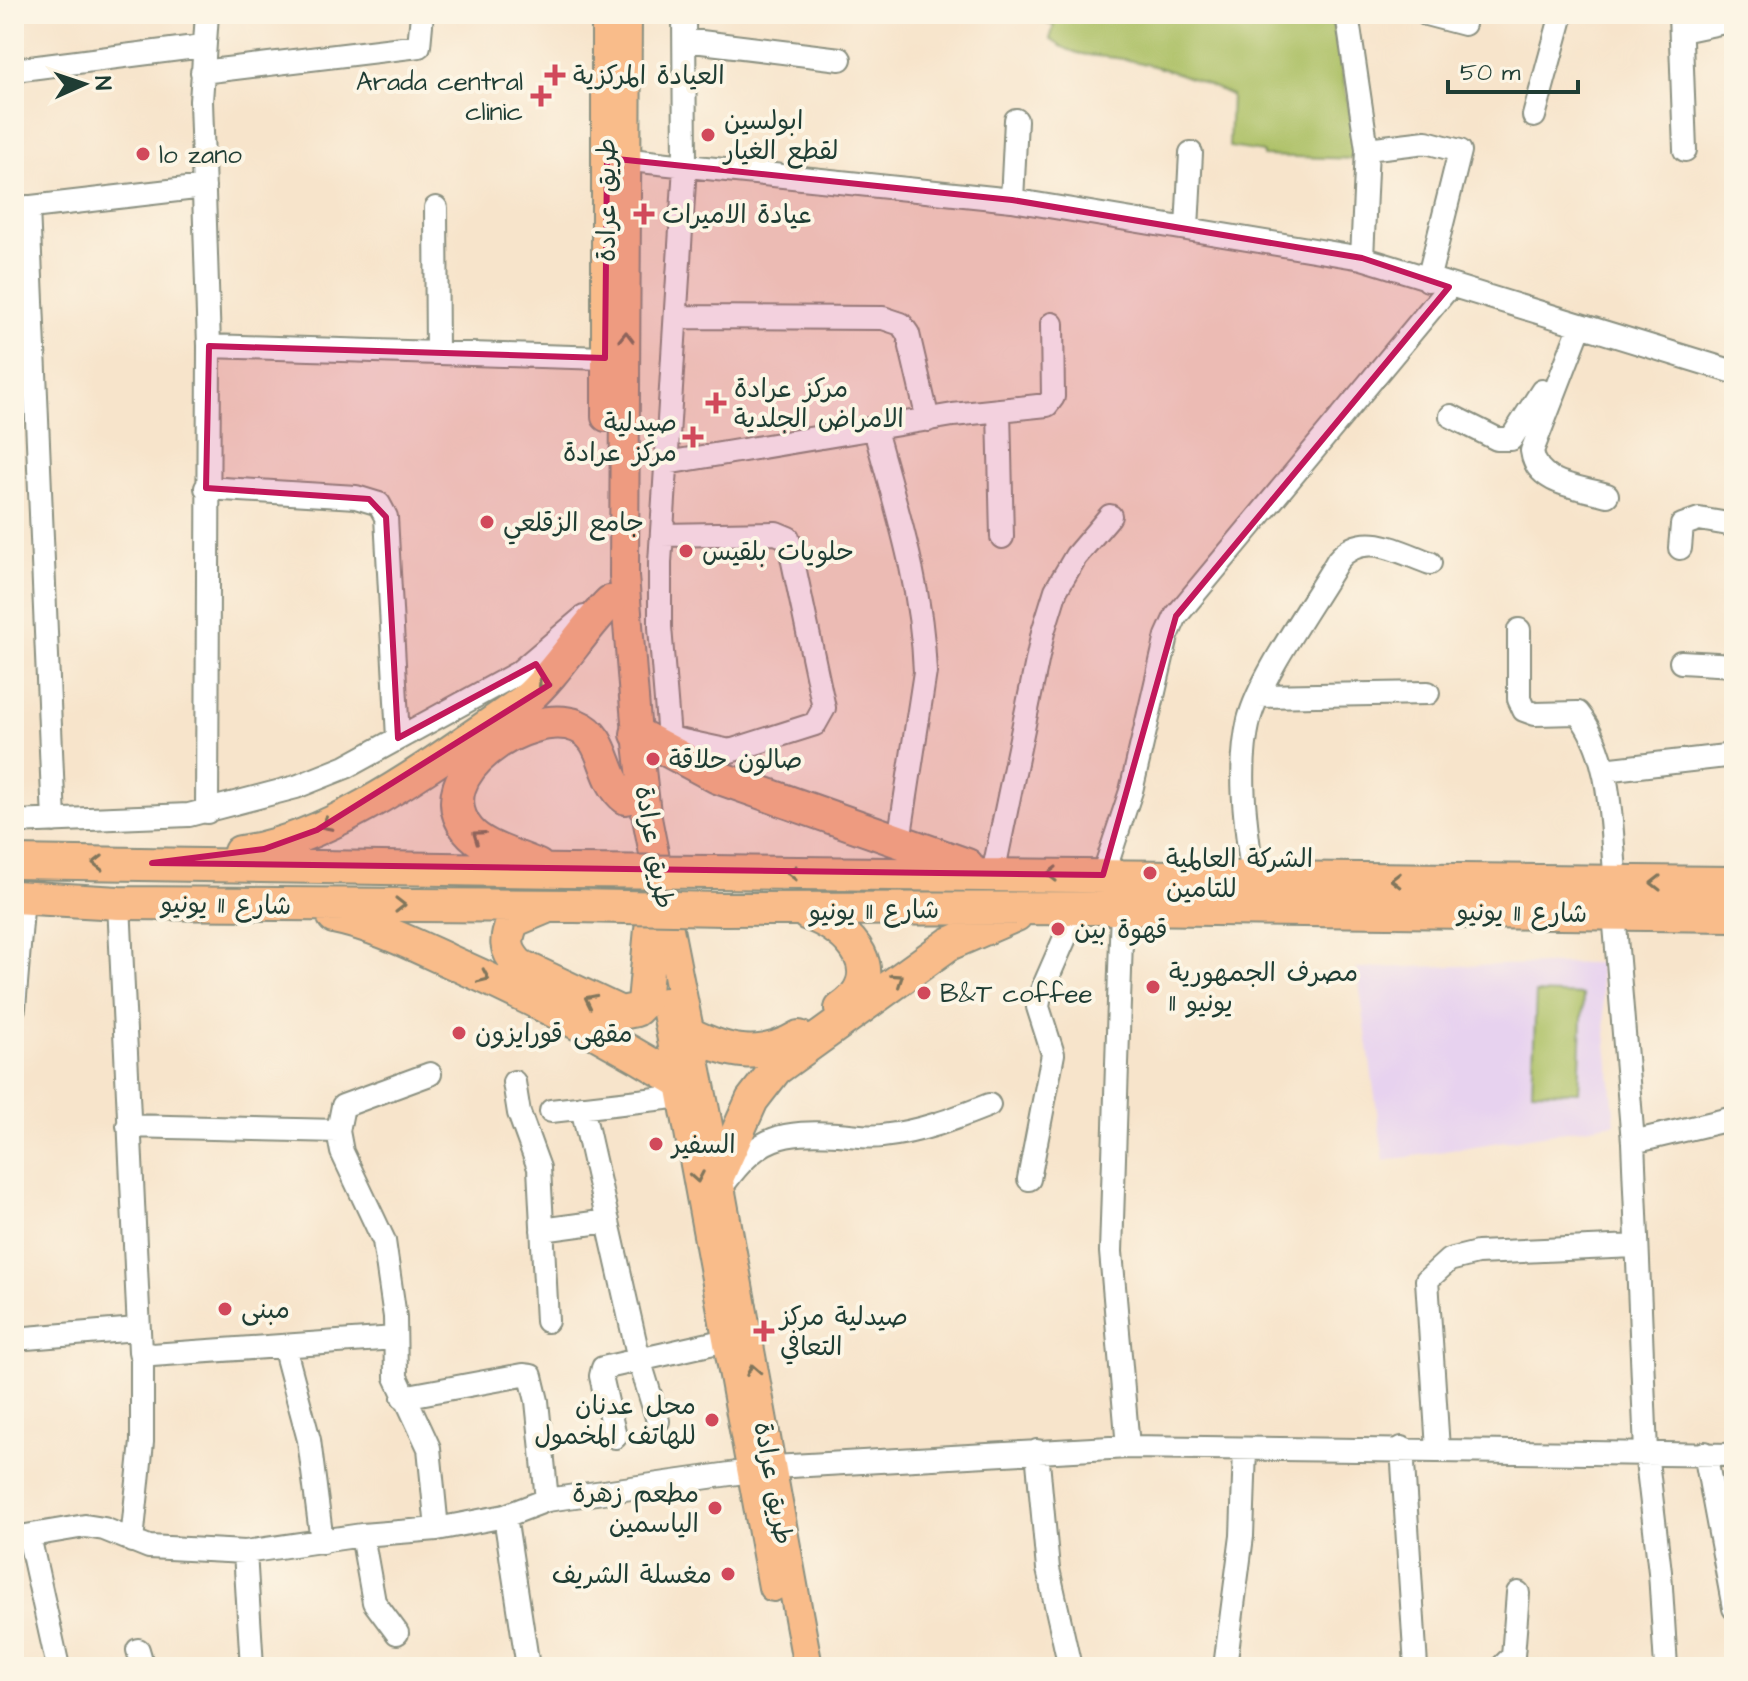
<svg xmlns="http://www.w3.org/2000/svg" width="1748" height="1681" viewBox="0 0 1748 1681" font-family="'Architects Daughter','Playpen Sans Arabic',sans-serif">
<rect width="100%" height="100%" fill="#fcf5e5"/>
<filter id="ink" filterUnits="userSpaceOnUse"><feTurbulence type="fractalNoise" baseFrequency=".0125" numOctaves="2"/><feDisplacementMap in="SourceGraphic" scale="16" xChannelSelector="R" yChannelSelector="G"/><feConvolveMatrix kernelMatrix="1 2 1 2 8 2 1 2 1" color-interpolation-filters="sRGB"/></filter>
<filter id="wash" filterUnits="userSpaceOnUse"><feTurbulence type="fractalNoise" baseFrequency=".006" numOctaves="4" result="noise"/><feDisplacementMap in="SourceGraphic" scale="32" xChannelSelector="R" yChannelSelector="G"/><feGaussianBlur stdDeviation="1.8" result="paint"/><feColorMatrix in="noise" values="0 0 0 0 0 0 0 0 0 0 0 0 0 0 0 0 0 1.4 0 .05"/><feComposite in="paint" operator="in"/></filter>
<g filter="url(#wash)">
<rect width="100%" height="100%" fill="#f7e4cb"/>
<!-- built -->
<path fill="#e7d2ef" d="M1599,963L1615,1123L1384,1161L1357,968Z"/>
<!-- green -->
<path fill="#abbf63" stroke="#657e4c" stroke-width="2" d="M1023,14H1331L1359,159L1263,156V152L1229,147L1231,95C1198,80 1165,67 1128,60C1095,53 1080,61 1050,39L1054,26Z
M1536,993L1583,995L1579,1092L1532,1091Z"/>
</g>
<g filter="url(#ink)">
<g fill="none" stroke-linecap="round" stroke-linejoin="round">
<defs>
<path id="minor" d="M207,14L201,101L209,346L207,812
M1347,14L1367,149L1362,258
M1426,14L1464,24
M1680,14L1685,150
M1682,31L1734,20
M685,40L840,59
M14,70L203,46
M202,72L419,46L422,14
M1534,116L1562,14
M1367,149L1426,142L1460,151L1428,280
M611,158L1012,200L1362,258L1734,372
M1012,200L1016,120
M28,207L54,821
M436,208L437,352
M14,209L204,187
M1187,228L1191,153
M677,317L883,318L901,324L908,334L928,420
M1580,327L1532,451C1536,485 1580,487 1607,495
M209,346L605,358
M999,410L1002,537
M1451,416L1497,439H1511L1542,391
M875,430C897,510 922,588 925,672L899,841
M666,463L953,415L1047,405L1053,397L1052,324
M206,488L356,497L379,504L386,517L398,738
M662,535L776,533L788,538L824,708L815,724L730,751L669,738L672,752
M1680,548L1682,525L1699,519L1734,525
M1519,630V699L1524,710L1535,714L1578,713C1614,759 1610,828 1616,883
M1681,662L1734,665
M1258,696L1428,693
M669,738L660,627V563L685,166L684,14
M1604,770L1734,755
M14,822L189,815L296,787L346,767L518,673L584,617
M993,874L1043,632L1056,590L1076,556L1110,516
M1103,875L1131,791L1167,636L1176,616L1449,287
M1253,878C1246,826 1237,773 1249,720C1260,676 1314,602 1338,560C1363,529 1399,552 1430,563
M119,903L140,1352L152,1355L395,1338
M1122,908L1111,1252L1128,1447
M1614,913L1633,1142L1646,1452L1660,1572L1666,1667
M14,1008L23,897
M430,1074L343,1106L338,1131L342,1152L384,1241L395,1317L396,1377L429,1448L437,1529
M514,1082L519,1113L539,1168L547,1321
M582,1107L639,1359L658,1421
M551,1111L683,1096
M128,1126L338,1131
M1633,1142L1734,1118
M1029,1179L1053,1054L1038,1007L1040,995L1078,908
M726,1181C759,1136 782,1131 838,1134C853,1135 868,1138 882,1136C920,1132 954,1119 989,1105
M542,1230L608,1221
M14,1339L137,1329
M284,1346L309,1440L322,1542
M403,1397L523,1375L531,1376L537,1401L547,1500
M615,1437L601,1376L603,1368L727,1340
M1402,1448L1416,1667
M1438,1449L1427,1280L1449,1260L1477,1253L1635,1246
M1037,1451L1048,1569L1070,1667
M1705,1453L1734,1608
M773,1467L1128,1447L1734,1455
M505,1516L528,1667
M362,1535L374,1602L397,1633
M29,1536L58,1667
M14,1538L85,1526L104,1529L149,1547L245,1552L362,1535L437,1529L505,1516L547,1500L751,1471
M132,1541L142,1442V1353
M245,1552L252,1667
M138,1650L143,1667
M1225,1667L1242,1536L1245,1449
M1502,1667L1513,1656L1518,1593"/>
<path id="major" d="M606,14V417
M627,14L624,576L637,734L646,813L718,1176L808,1667
M665,1002L773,1587"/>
<path id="highway" d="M637,734L717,777L967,865
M240,852C338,839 446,753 527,699C559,670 580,632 610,602
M14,862L568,871
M538,866C517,856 482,848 468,830C423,774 529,707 577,726C608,738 601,779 626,798
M713,872L1734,883
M14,897L119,903L575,906
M544,908L513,921C505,940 504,949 519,965L621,1013L636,1010L644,1002L651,929
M723,909L1122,908L1734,915
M808,914C851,928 891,975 841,1009
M334,917C374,925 410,943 447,960C528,996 604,1035 679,1081
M690,1034C728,1053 761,1060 799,1037
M718,1176L752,1100L776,1069L949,944L1016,915"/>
</defs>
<!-- minor casing -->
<use href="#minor" stroke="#8b9080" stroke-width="26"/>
<!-- major casing -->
<use href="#major" stroke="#8b9080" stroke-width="32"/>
<!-- highway casing -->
<use href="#highway" stroke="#8b9080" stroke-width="36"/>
<!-- minor -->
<use href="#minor" stroke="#fff" stroke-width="22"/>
<!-- major -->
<use href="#major" stroke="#f9bc8a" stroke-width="28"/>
<!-- highway -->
<use href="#highway" stroke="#f9bc8a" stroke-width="32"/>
<defs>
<path id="highway-bridge" d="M568,871L713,872
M575,906L723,909"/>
</defs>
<!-- highway-bridge casing -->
<use href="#highway-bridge" stroke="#8b9080" stroke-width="36" stroke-linecap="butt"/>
<!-- highway-bridge -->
<use href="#highway-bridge" stroke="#f9bc8a" stroke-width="32"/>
</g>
<!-- one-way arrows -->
<defs><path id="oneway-chevron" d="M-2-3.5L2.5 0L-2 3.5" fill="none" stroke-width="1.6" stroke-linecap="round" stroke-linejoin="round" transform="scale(2)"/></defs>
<g stroke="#81765b">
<use href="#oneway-chevron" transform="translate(626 337) rotate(-89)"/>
<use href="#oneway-chevron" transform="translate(543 683) rotate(134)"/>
<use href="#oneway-chevron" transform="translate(326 825) rotate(153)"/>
<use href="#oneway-chevron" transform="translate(478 836) rotate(-145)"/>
<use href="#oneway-chevron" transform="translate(98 863) rotate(-179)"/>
<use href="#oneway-chevron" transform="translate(792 873) rotate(-180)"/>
<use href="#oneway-chevron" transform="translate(1052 874) rotate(-180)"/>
<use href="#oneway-chevron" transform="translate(1396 880) rotate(-179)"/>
<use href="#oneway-chevron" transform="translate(1656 883) rotate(-180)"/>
<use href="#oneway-chevron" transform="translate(400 905)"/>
<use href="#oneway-chevron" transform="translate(484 977) rotate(24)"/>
<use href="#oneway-chevron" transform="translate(898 979) rotate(-34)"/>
<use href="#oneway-chevron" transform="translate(590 1000) rotate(-154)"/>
<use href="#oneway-chevron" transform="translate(697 1177) rotate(80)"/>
<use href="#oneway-chevron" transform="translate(753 1370) rotate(-101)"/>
</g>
</g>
<!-- marked area -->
<path fill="#c2185b" fill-opacity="0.2" stroke="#c2185b" stroke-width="6" stroke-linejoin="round" d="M607,158L1012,200L1362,258L1449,287L1176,616L1103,875L152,863L264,849L317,830L549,685L536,664L398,738L386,517L369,499L206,488L209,346L605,358Z"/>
<!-- markers -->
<g fill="#d1495b" stroke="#fcf5e5" stroke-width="3">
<path d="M551 63h8v8h8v8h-8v8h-8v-8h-8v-8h8z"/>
<path d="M537 84h8v8h8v8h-8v8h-8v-8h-8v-8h8z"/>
<circle cx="708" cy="135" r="8"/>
<circle cx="143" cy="154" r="8"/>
<path d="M640 202h8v8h8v8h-8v8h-8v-8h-8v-8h8z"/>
<path d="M712 391h8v8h8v8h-8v8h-8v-8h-8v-8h8z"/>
<path d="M689 425h8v8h8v8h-8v8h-8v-8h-8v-8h8z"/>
<circle cx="487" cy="522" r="8"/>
<circle cx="686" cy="551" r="8"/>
<circle cx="653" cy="759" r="8"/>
<circle cx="1150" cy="873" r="8"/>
<circle cx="1058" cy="929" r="8"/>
<circle cx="1153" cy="987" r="8"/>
<circle cx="924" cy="993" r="8"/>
<circle cx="459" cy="1033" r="8"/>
<circle cx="656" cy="1144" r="8"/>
<circle cx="225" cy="1309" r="8"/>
<path d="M760 1319h8v8h8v8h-8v8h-8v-8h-8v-8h8z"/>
<circle cx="712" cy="1420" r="8"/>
<circle cx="715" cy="1508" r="8"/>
<circle cx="728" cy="1574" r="8"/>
</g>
<g text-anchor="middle" stroke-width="8" stroke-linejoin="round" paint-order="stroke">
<!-- poi labels -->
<g font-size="26" fill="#1f3d34" stroke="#fcf5e5" text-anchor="start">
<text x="573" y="84">العيادة المركزية</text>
<text x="523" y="90" text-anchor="end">Arada central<tspan x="523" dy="30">clinic</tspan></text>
<text x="724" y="129">ابولسين<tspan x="724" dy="30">لقطع الغيار</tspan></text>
<text x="159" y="163">lo zano</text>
<text x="662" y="223">عيادة الاميرات</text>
<text x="734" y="397">مركز عرادة<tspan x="734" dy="30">الامراض الجلدية</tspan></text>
<text x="677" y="431" text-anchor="end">صيدلية<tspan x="677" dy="30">مركز عرادة</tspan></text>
<text x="503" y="531">جامع الزقلعي</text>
<text x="702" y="560">حلويات بلقيس</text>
<text x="669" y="768">صالون حلاقة</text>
<text x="1166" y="867">الشركة العالمية<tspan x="1166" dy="30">للتامين</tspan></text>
<text x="1074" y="938">قهوة بين</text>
<text x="1169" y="981">مصرف الجمهورية<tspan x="1169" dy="30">11 يونيو</tspan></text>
<text x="940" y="1002">B&amp;T coffee</text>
<text x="475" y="1042">مقهى قورايزون</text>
<text x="672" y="1153">السفير</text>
<text x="241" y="1318">مبنى</text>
<text x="780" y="1325">صيدلية مركز<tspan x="780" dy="30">التعافي</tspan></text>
<text x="696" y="1414" text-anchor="end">محل عدنان<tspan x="696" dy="30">للهاتف المخمول</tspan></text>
<text x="699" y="1502" text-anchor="end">مطعم زهرة<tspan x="699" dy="30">الياسمين</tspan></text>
<text x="712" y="1583" text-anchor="end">مغسلة الشريف</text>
</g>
<!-- street labels -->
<g font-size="26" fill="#1f3d34" stroke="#fcf5e5">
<text transform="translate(606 200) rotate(-90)" y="9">طريق عرادة</text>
<text transform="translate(655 847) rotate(80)" y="9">طريق عرادة</text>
<text transform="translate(226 904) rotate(1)" y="9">شارع 11 يونيو</text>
<text transform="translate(874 910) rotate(-1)" y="9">شارع 11 يونيو</text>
<text transform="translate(1522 912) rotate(1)" y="9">شارع 11 يونيو</text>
<text transform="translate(774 1483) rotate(80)" y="9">طريق عرادة</text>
</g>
</g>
<!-- margin -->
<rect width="1748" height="1681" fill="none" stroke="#fcf5e5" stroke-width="48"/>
<!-- north arrow -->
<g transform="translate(84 84) rotate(87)" stroke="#fcf5e5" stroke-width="6" paint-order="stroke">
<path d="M0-6L14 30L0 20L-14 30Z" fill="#1f3d34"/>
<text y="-12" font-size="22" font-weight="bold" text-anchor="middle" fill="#1f3d34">N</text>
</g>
<!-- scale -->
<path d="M1448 80v12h130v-12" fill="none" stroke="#1f3d34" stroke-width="4"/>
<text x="1460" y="80" font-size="24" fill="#1f3d34" stroke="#fcf5e5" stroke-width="6" paint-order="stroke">50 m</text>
</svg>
